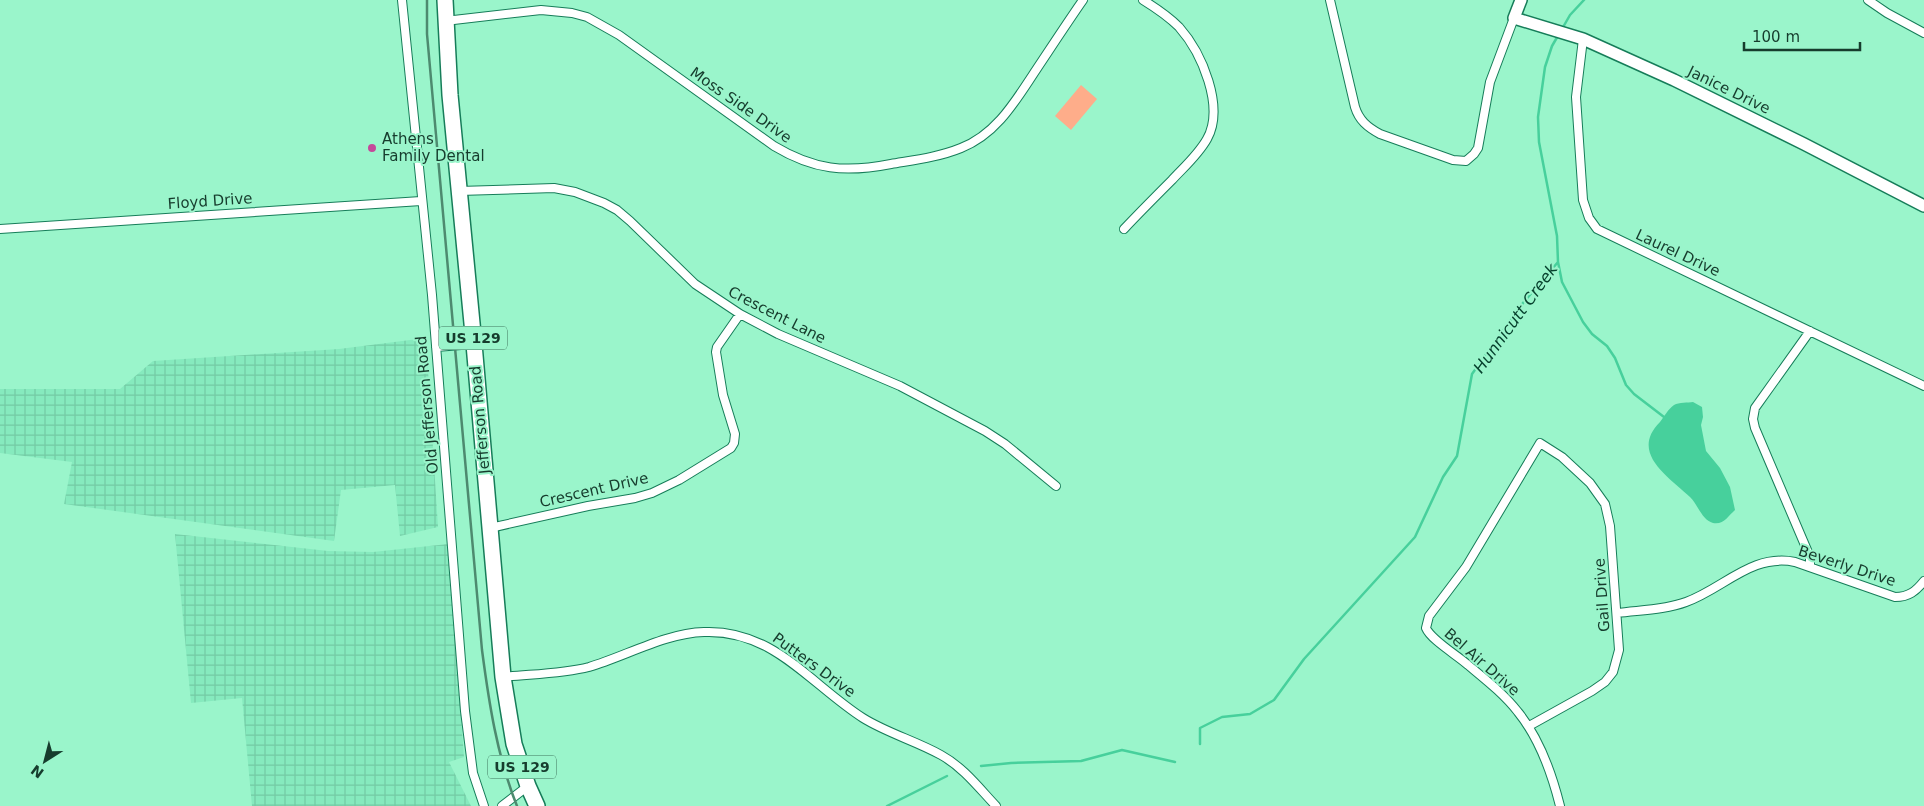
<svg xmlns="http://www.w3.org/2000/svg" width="1924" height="806" viewBox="0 0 1924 806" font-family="'DejaVu Sans',sans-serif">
<defs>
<pattern id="industrial-grid" width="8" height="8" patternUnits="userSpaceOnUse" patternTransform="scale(1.25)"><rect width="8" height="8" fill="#86eabe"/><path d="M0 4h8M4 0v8" fill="none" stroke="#73caa4"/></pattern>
</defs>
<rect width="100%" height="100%" fill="#9af5cb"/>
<!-- industrial -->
<path fill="url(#industrial-grid)" d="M426,338L438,527L400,536L395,485L341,490L334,541L64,504L72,462L0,453V389H120L153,361L339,349Z
M175,534L328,551L373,552L448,544L464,757L449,762L471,806H252L242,698L191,703Z"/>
<!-- garden -->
<path fill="#fead8a" d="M1081,85L1097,99L1071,130L1055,116Z"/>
<!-- water -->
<path fill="#47d09c" d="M1693,402L1702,407L1703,417L1701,425L1706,451L1720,468L1730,487L1735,510C1728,516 1724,525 1713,523C1702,520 1698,505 1690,497C1669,477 1629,453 1660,422C1664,417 1668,409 1674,405C1679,402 1688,403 1693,402Z"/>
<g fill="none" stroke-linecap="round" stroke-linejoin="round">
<!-- stream -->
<path stroke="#47d09c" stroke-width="2.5" d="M1562,29L1570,15L1584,0
M1559,34L1552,46L1545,67L1538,117L1539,142L1557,236L1558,262L1562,282L1583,322L1592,334L1607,346L1615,358L1626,385L1634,394L1664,417
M1200,744V728L1222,717L1250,714L1274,700L1304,659L1415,537L1443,477L1457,456L1472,374L1523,303L1558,262
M981,766L1011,763L1081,761L1122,750L1175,762
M887,806L947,776"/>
<defs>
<path id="street" d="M402,0L432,295L465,711L473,773L484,806
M1330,0L1355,107C1359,120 1367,127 1380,134L1453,160L1466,161L1474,154L1478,148L1490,82L1514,18
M1868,0L1887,13L1924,33
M445,21L541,10L572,13L587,17L619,35L774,146C814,170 845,173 891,164C914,160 939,157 961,148C997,134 1016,100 1036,70C1052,46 1067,23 1083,0
M1583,39L1576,97L1583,200L1589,218L1597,229L1924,386
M459,191L554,188L575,192L604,203L617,210L630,221L695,284L740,314L778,334L900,386L985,431L1005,444L1056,486
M0,229L421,201
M1124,229C1140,212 1156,196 1172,180C1184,167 1198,155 1207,139C1225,107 1202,53 1179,27C1168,16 1156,8 1143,0
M1810,331L1755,408L1753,419L1755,428L1810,557V567
M436,347L474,344
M490,528L588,506L635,498L652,493L679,480L731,448L734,443L735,434L723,395L716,352L717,347L740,314
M1617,613C1639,610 1665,610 1686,602C1723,589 1752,553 1795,562L1895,597C1909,597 1916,591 1924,581
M503,677C531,674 562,674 589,667C626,656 666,633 704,632C773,629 810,684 863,718C887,733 916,741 941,755C963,767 979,788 996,806
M1529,726L1592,691L1605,682L1613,672L1619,650L1610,526L1605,504L1590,483L1562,457L1540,443L1466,567L1429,616L1426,628C1431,640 1457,655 1468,665C1486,680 1504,694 1518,712C1540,739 1552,774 1560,806
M502,806L528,786"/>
<path id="secondary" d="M1521,0L1514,18L1583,39L1674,80L1804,144L1924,206"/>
<path id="highway" d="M445,0L450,95L474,344L503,677L514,744L528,786L537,806"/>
</defs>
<!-- street casing -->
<use href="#street" stroke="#167d59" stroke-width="10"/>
<!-- secondary casing -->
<use href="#secondary" stroke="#167d59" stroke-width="14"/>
<!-- highway casing -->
<use href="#highway" stroke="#167d59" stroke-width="18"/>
<!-- street -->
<use href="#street" stroke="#fff" stroke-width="8"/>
<!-- secondary -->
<use href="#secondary" stroke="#fff" stroke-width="11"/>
<!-- highway -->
<use href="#highway" stroke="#fff" stroke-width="15"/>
<!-- rail -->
<path stroke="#4d8a6f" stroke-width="2.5" d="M427,0V34L482,650C489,703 497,756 517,806"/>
</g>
<!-- markers -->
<circle fill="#c4499a" stroke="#9af5cb" stroke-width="2" cx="372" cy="148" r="5"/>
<g text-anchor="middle" stroke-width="4" stroke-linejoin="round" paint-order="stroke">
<!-- shield labels -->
<g fill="#9af5cb" stroke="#3e745c" stroke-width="1">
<rect x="439" y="326.5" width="68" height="23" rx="4"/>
<rect x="488" y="755.5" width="68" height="23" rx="4"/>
</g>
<g font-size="14" font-weight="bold" fill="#163c2d">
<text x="473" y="343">US 129</text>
<text x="522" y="772">US 129</text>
</g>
<!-- street labels -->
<g font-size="15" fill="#163c2d" stroke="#9af5cb">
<text transform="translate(1729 90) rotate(26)" y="5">Janice Drive</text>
<text transform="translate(741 105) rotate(35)" y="5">Moss Side Drive</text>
<text transform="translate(210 201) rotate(-4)" y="5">Floyd Drive</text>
<text transform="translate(1678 253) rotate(25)" y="5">Laurel Drive</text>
<text transform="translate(777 315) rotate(27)" y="5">Crescent Lane</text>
<text transform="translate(427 405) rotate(-95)" y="5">Old Jefferson Road</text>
<text transform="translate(480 420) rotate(-95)" y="5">Jefferson Road</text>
<text transform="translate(594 490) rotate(-13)" y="5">Crescent Drive</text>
<text transform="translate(1847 566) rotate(18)" y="5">Beverly Drive</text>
<text transform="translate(1602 595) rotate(-94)" y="5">Gail Drive</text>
<text transform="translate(1482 662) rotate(41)" y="5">Bel Air Drive</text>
<text transform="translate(814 665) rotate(36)" y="5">Putters Drive</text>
</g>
<!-- poi labels -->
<g font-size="15" fill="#163c2d" stroke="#9af5cb" text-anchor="start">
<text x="382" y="144">Athens<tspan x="382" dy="17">Family Dental</tspan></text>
</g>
<!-- water labels -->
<g font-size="16" font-style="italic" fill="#07422e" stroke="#9af5cb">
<text transform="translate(1515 318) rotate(-54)" y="6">Hunnicutt Creek</text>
</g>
</g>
<!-- north arrow -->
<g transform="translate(45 761) rotate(216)" stroke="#9af5cb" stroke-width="4" paint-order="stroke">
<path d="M0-4L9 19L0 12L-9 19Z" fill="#163c2d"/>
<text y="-8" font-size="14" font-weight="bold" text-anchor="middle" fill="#163c2d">N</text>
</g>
<!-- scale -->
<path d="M1744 42v8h116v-8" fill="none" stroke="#163c2d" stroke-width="2.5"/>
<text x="1752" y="42" font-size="15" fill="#163c2d" stroke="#9af5cb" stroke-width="4" paint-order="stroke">100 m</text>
</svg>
